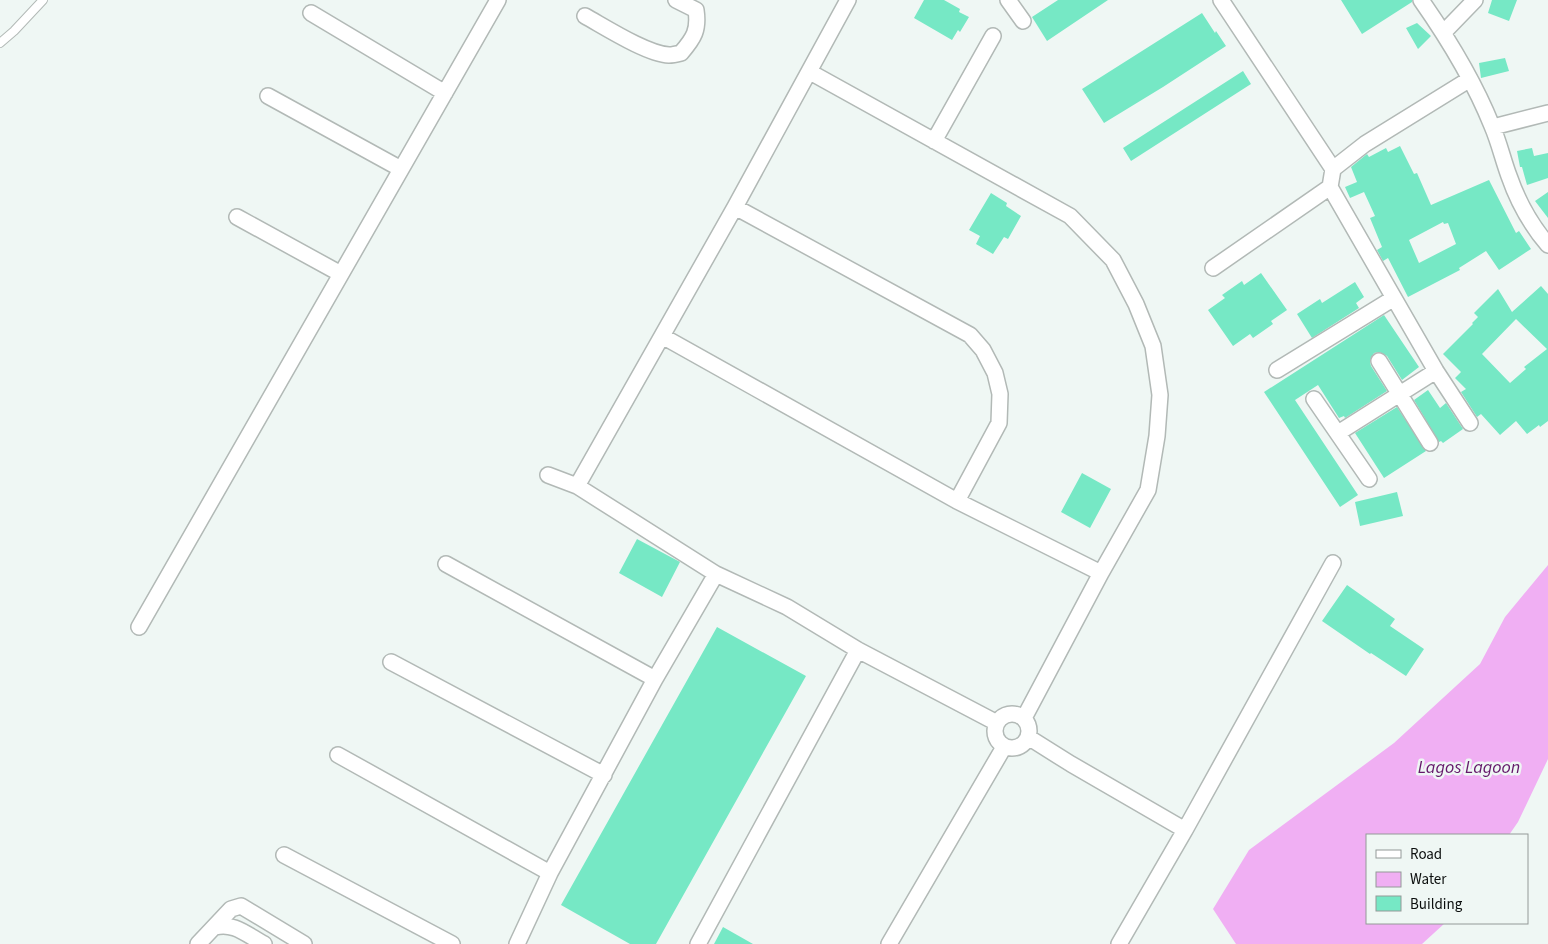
<svg xmlns="http://www.w3.org/2000/svg" width="1548" height="944" viewBox="0 0 1548 944" font-family="'Source Sans 3',sans-serif">
<rect width="100%" height="100%" fill="#eff7f4"/>
<!-- water -->
<path fill="#f0aff3" d="M1548,565V759L1518,822L1509,835H1367V923H1445L1422,944H1236L1213,909L1249,850L1394,743L1480,664L1505,617Z"/>
<!-- building -->
<path fill="#76e8c5" fill-rule="evenodd" d="M924,0H944L960,9L959,12L969,17L960,32L958,30L952,40L914,18Z
M1058,0H1108L1047,41L1032,17Z
M1341,0H1412V2L1362,34Z
M1492,0H1517L1509,21L1488,13Z
M1202,13L1215,33L1216,31L1226,46L1163,87L1104,123L1082,89Z
M1417,23L1431,36L1418,49L1406,28Z
M1505,58L1509,71L1481,78L1479,63Z
M1243,71L1251,84L1131,161L1123,148Z
M1400,146L1414,174L1417,173L1431,205L1489,180L1516,233L1519,231L1531,249L1499,270L1486,251L1459,268L1460,270L1408,297L1388,258L1383,261L1377,250L1382,247L1370,218L1375,216L1364,192L1350,198L1345,187L1357,182L1351,167L1367,154L1369,157L1386,148L1388,152ZM1443,222L1444,224L1448,223L1456,244L1419,263L1409,240Z
M1532,148L1534,156L1548,153V178L1527,185L1522,167H1520L1517,151Z
M1548,192V218L1535,201Z
M991,193L1007,203L1006,206L1021,216L1008,239L1004,237L993,254L976,244L980,236L969,230Z
M1261,273L1287,310L1271,321L1273,324L1253,338L1250,334L1233,346L1208,310L1225,298L1222,295L1242,281L1244,285Z
M1355,282L1364,297L1356,303L1359,308L1312,338L1297,314L1320,299L1322,303Z
M1541,286L1548,294V421L1540,427L1539,425L1527,434L1516,421L1500,435L1481,414L1477,417L1461,392L1466,389L1455,378L1461,372L1443,354L1473,324L1472,323L1478,317L1474,313L1498,289L1512,312ZM1516,319L1547,349L1524,367L1526,369L1510,383L1482,354Z
M1384,315L1419,367L1402,380L1387,356L1379,352L1374,353L1370,361L1371,366L1387,391L1345,418L1344,416L1339,418L1318,385L1295,400L1358,495L1340,507L1264,392Z
M1428,390L1440,408L1446,403L1463,429L1443,443L1441,441L1439,442L1414,400Z
M1397,407L1426,451L1384,478L1355,433Z
M1082,473L1111,489L1090,528L1061,512Z
M1397,492L1403,516L1360,526L1355,502Z
M637,539L680,562L662,597L619,573Z
M1347,585L1395,619L1390,626L1424,649L1406,676L1371,653L1370,654L1322,621Z
M717,627L806,676L656,944H630L561,905Z
M723,927L753,944H714Z"/>
<g fill="none" stroke-linecap="round" stroke-linejoin="round">
<defs>
<path id="service" d="M0,43L14,31L43,0"/>
<path id="minor" d="M1008,0L1023,21
M1221,0L1333,169
M1421,0C1449,40 1474,81 1492,126C1499,142 1503,160 1509,176C1518,202 1531,225 1548,245
M311,13L445,93
M585,16C605,27 647,54 669,55C673,55 677,54 681,53C694,38 699,30 696,10L676,0
M1444,32L1475,0
M268,96L401,169
M1493,127L1548,113
M934,141L993,36
M735,207L970,335L983,350L995,373L1000,394L999,423L957,501
M237,217L341,274
M1213,268L1330,187
M662,336L957,501L1101,573L1148,490L1157,436L1160,395L1153,346L1136,304L1113,260L1070,216L810,72
M1379,361L1430,443
M1277,370L1394,298
M1314,399L1369,479
M1470,423L1436,371L1330,187L1333,169L1365,144L1470,79
M1338,433L1436,371
M548,475L577,486L716,574L787,607L858,650L997,723
M577,486L735,207L848,0
M446,564L655,679
M139,627L498,0
M391,662L604,775
M995 731a17 17 0 1 1 34 0a17 17 0 1 1-34 0Z
M1024,718L1101,573
M1028,737L1071,764L1185,830L1333,563
M338,755L550,873
M284,855L452,944
M215,927C234,922 247,935 264,944
M198,944L231,909L241,906L304,944
M517,944L550,873L655,679L716,574
M698,944L858,650
M889,944L1004,747
M1119,944L1185,830"/>
</defs>
<!-- service casing -->
<use href="#service" stroke="#b2b9b6" stroke-width="10"/>
<!-- minor casing -->
<use href="#minor" stroke="#b2b9b6" stroke-width="18"/>
<!-- service -->
<use href="#service" stroke="#fff" stroke-width="8"/>
<!-- minor -->
<use href="#minor" stroke="#fff" stroke-width="15"/>
</g>
<g text-anchor="middle" stroke-width="5" stroke-linejoin="round" paint-order="stroke">
<!-- water labels -->
<g font-size="18" font-style="italic" fill="#64186a" stroke="#eff7f4">
<text x="1469" y="773">Lagos Lagoon</text>
</g>
</g>
<!-- legend -->
<rect x="1366" y="834" width="162" height="90" fill="#eff7f4" stroke="#949a98"/>
<rect x="1376" y="850" width="25" height="8" fill="#ffffff" stroke="#949a98"/>
<text x="1410" y="859" font-size="15" fill="#0b0e0d">Road</text>
<rect x="1376" y="872" width="25" height="15" fill="#f0aff3" stroke="#949a98"/>
<text x="1410" y="884" font-size="15" fill="#0b0e0d">Water</text>
<rect x="1376" y="896" width="25" height="15" fill="#76e8c5" stroke="#949a98"/>
<text x="1410" y="909" font-size="15" fill="#0b0e0d">Building</text>
</svg>
